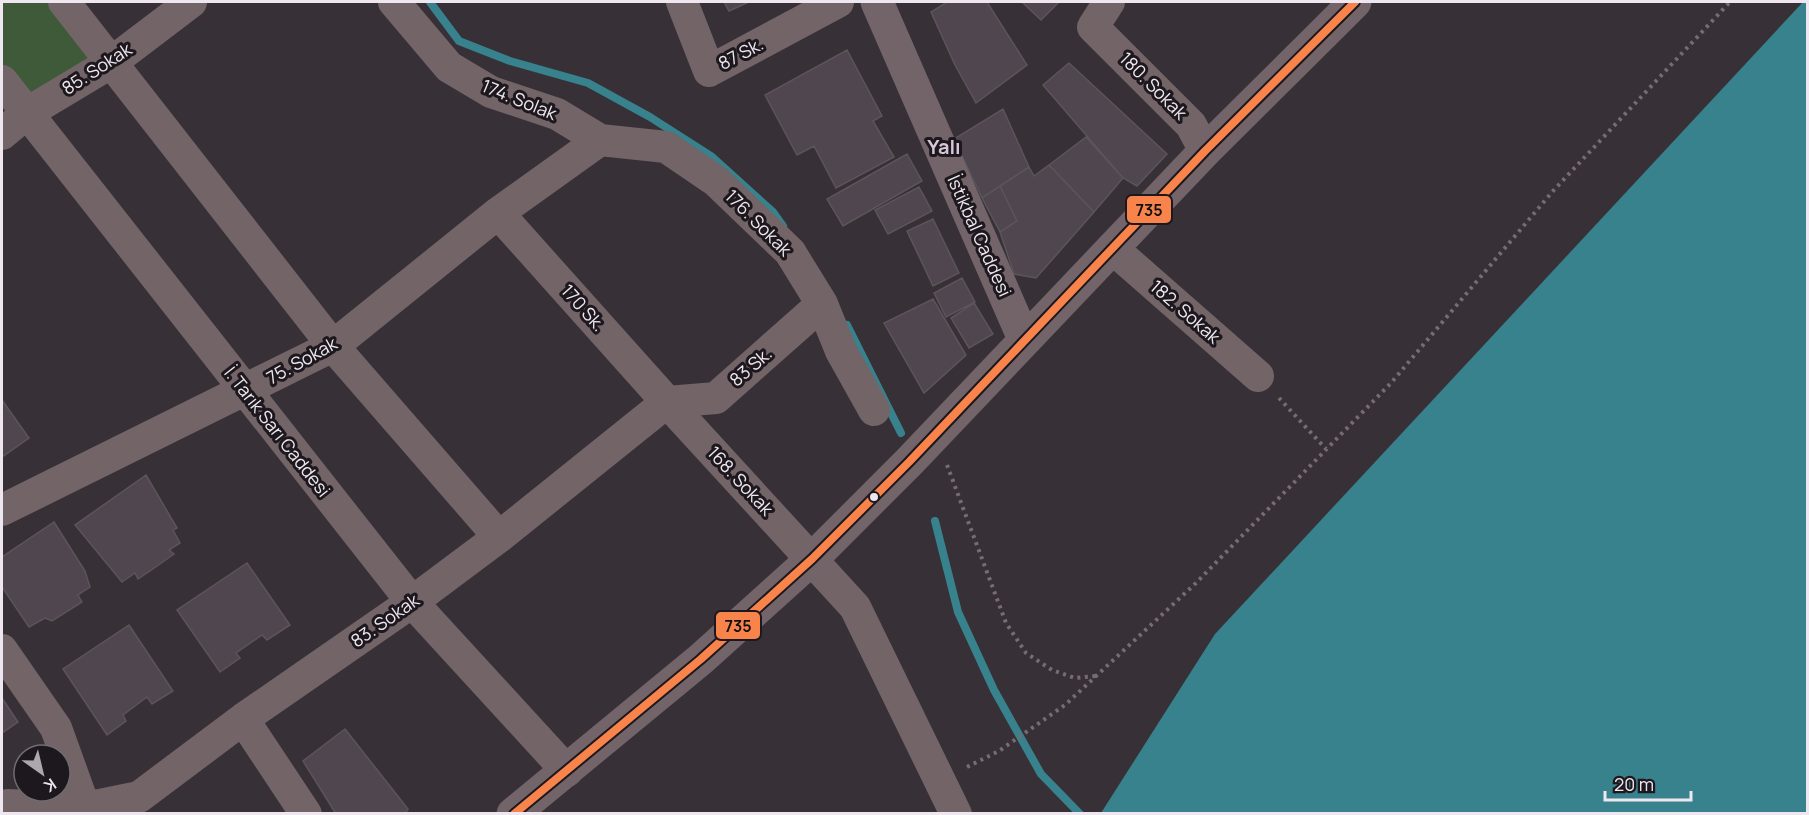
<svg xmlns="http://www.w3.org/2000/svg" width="1809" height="815" viewBox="0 0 1809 815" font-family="Manrope,sans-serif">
<rect width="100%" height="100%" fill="#373037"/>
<!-- green -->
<path fill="#3f5a38" d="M2,2H57L104,61L28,105L2,71Z"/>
<!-- water -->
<path fill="#37828c" d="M1803,2H1808L1807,813H1101L1215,634Z"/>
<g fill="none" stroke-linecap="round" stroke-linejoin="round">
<!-- stream -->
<path stroke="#37828c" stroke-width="8" d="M430,2L459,41L510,61L588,83L650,117L711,156L773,212L783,226
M847,325L901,433
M935,521L958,612L994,690L1041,774L1080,814"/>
</g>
<!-- building -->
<path fill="#504650" stroke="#5b555b" stroke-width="1.5" d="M724,2H749L729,11Z
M947,2H987L1027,65L976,103L955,65L931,12Z
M1022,2H1059L1041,20Z
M847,50L882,116L873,121L894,157L836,188L814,146L797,155L765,95Z
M1069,63L1167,154L1137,186L1123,178L1043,85Z
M1003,109L1029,167L982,198L954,139Z
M1086,137L1123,178L1094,212L1049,165Z
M907,154L922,181L843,226L827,199Z
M1049,165L1094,212L1036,278L1014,274L1000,232L1017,221L1000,186L1029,167L1034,176Z
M1000,186L1017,221L1000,232L982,198Z
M919,187L932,211L888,234L875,210Z
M933,219L959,273L933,286L907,231Z
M962,278L975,302L946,317L934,293Z
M933,299L966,355L924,393L884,323Z
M974,303L993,334L969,348L951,318Z
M2,400L29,438L2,457Z
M146,475L177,528L173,530L180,543L169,550L174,554L150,571L138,579L135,573L122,582L75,525Z
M54,522L85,571L90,587L78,595L82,602L52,621L45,618L29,627L2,587V557Z
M247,563L290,625L267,640L262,635L236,653L240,658L220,672L177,610Z
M129,625L173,691L152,704L147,697L123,715L126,721L107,735L63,669Z
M2,698L18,722L2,733Z
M345,729L408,809L405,814H336L303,761Z"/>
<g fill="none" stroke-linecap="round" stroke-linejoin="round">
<!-- path -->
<path stroke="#786c70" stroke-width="4" stroke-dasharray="3 4.5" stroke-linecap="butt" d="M1279,398L1326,449
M947,465L1006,623L1026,653L1052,670L1075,678L1096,676
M967,767L999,751L1065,705L1196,583L1391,383L1553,191L1730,2"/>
<!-- minor -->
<path stroke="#726467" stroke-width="32" d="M64,2L333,346L499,537
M394,2L449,67L491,92L557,114L600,140L666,147L716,181L790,252L822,304L841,351L874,410
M682,2L709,71L838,2
M1109,2L1093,27L1191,125L1205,151
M2,81L412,602L567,771
M2,134L27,113L112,62L191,2
M498,213L667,402L855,607L956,814
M1112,248L1258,376
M667,402L716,398L822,304
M2,510L333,346L498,213L600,140
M2,650L56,728L87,814
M243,719L306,814
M2,808L7,805L85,808L139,797L243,719L412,602L499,537L667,402"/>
<!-- major -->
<path stroke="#726469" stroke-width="33" d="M877,2L1024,339
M513,814L701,659L812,559L909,462L1205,151L1355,2"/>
<defs>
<path id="bus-1" d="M514,814L701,659L812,559L909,462L1205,151L1355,2"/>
</defs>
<!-- bus-1 casing -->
<use href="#bus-1" stroke="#1d181e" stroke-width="12"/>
<!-- bus-1 -->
<use href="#bus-1" stroke="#f8844c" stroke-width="8"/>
</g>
<!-- markers -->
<circle fill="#efe7ef" stroke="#1d181e" stroke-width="2" cx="874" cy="497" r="5"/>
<g text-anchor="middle" stroke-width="6" stroke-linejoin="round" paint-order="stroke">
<!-- street labels -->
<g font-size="18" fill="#efe7ef" stroke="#1d181e">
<text transform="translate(741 54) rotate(-28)" y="6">87 Sk.</text>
<text transform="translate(97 69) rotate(-33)" y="6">85. Sokak</text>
<text transform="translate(1153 86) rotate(45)" y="6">180. Sokak</text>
<text transform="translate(519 100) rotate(22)" y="6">174. Solak</text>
<text transform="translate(758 223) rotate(45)" y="6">176. Sokak</text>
<text transform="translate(979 236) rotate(66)" y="6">İstikbal Caddesi</text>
<text transform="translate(583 308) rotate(48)" y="6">170 Sk.</text>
<text transform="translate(1185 312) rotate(41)" y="6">182. Sokak</text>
<text transform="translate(302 361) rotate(-29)" y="6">75. Sokak</text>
<text transform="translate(751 367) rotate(-41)" y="6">83 Sk.</text>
<text transform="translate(277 432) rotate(52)" y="6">İ. Tarık Sarı Caddesi</text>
<text transform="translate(740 481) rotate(47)" y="6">168. Sokak</text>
<text transform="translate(385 621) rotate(-35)" y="6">83. Sokak</text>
</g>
<!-- neighbourhood labels -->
<g font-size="20" font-weight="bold" fill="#d6c6d6" stroke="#1d181e">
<text x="944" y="154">Yalı</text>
</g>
</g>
<g stroke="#1d181e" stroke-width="2">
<rect x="1126" y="195" width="46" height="29" rx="6" fill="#f8844c"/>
<rect x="715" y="611" width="46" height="29" rx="6" fill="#f8844c"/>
</g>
<g font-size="16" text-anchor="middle" font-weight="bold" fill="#111">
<text x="1149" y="216">735</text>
<text x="738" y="632">735</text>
</g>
<!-- border -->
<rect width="1809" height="815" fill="none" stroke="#efe7ef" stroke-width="6"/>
<!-- north arrow -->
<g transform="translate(42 773) rotate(146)"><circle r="28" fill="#1d181e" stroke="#716b72" stroke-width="1.5"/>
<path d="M0-4.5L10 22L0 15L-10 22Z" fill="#afa7af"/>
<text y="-9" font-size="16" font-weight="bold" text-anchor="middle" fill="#efe7ef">K</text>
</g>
<!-- scale -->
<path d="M1605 791v9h86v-9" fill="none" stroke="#efe7ef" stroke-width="3"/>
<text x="1614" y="791" font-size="18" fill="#efe7ef" stroke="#1d181e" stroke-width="4.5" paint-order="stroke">20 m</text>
</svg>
